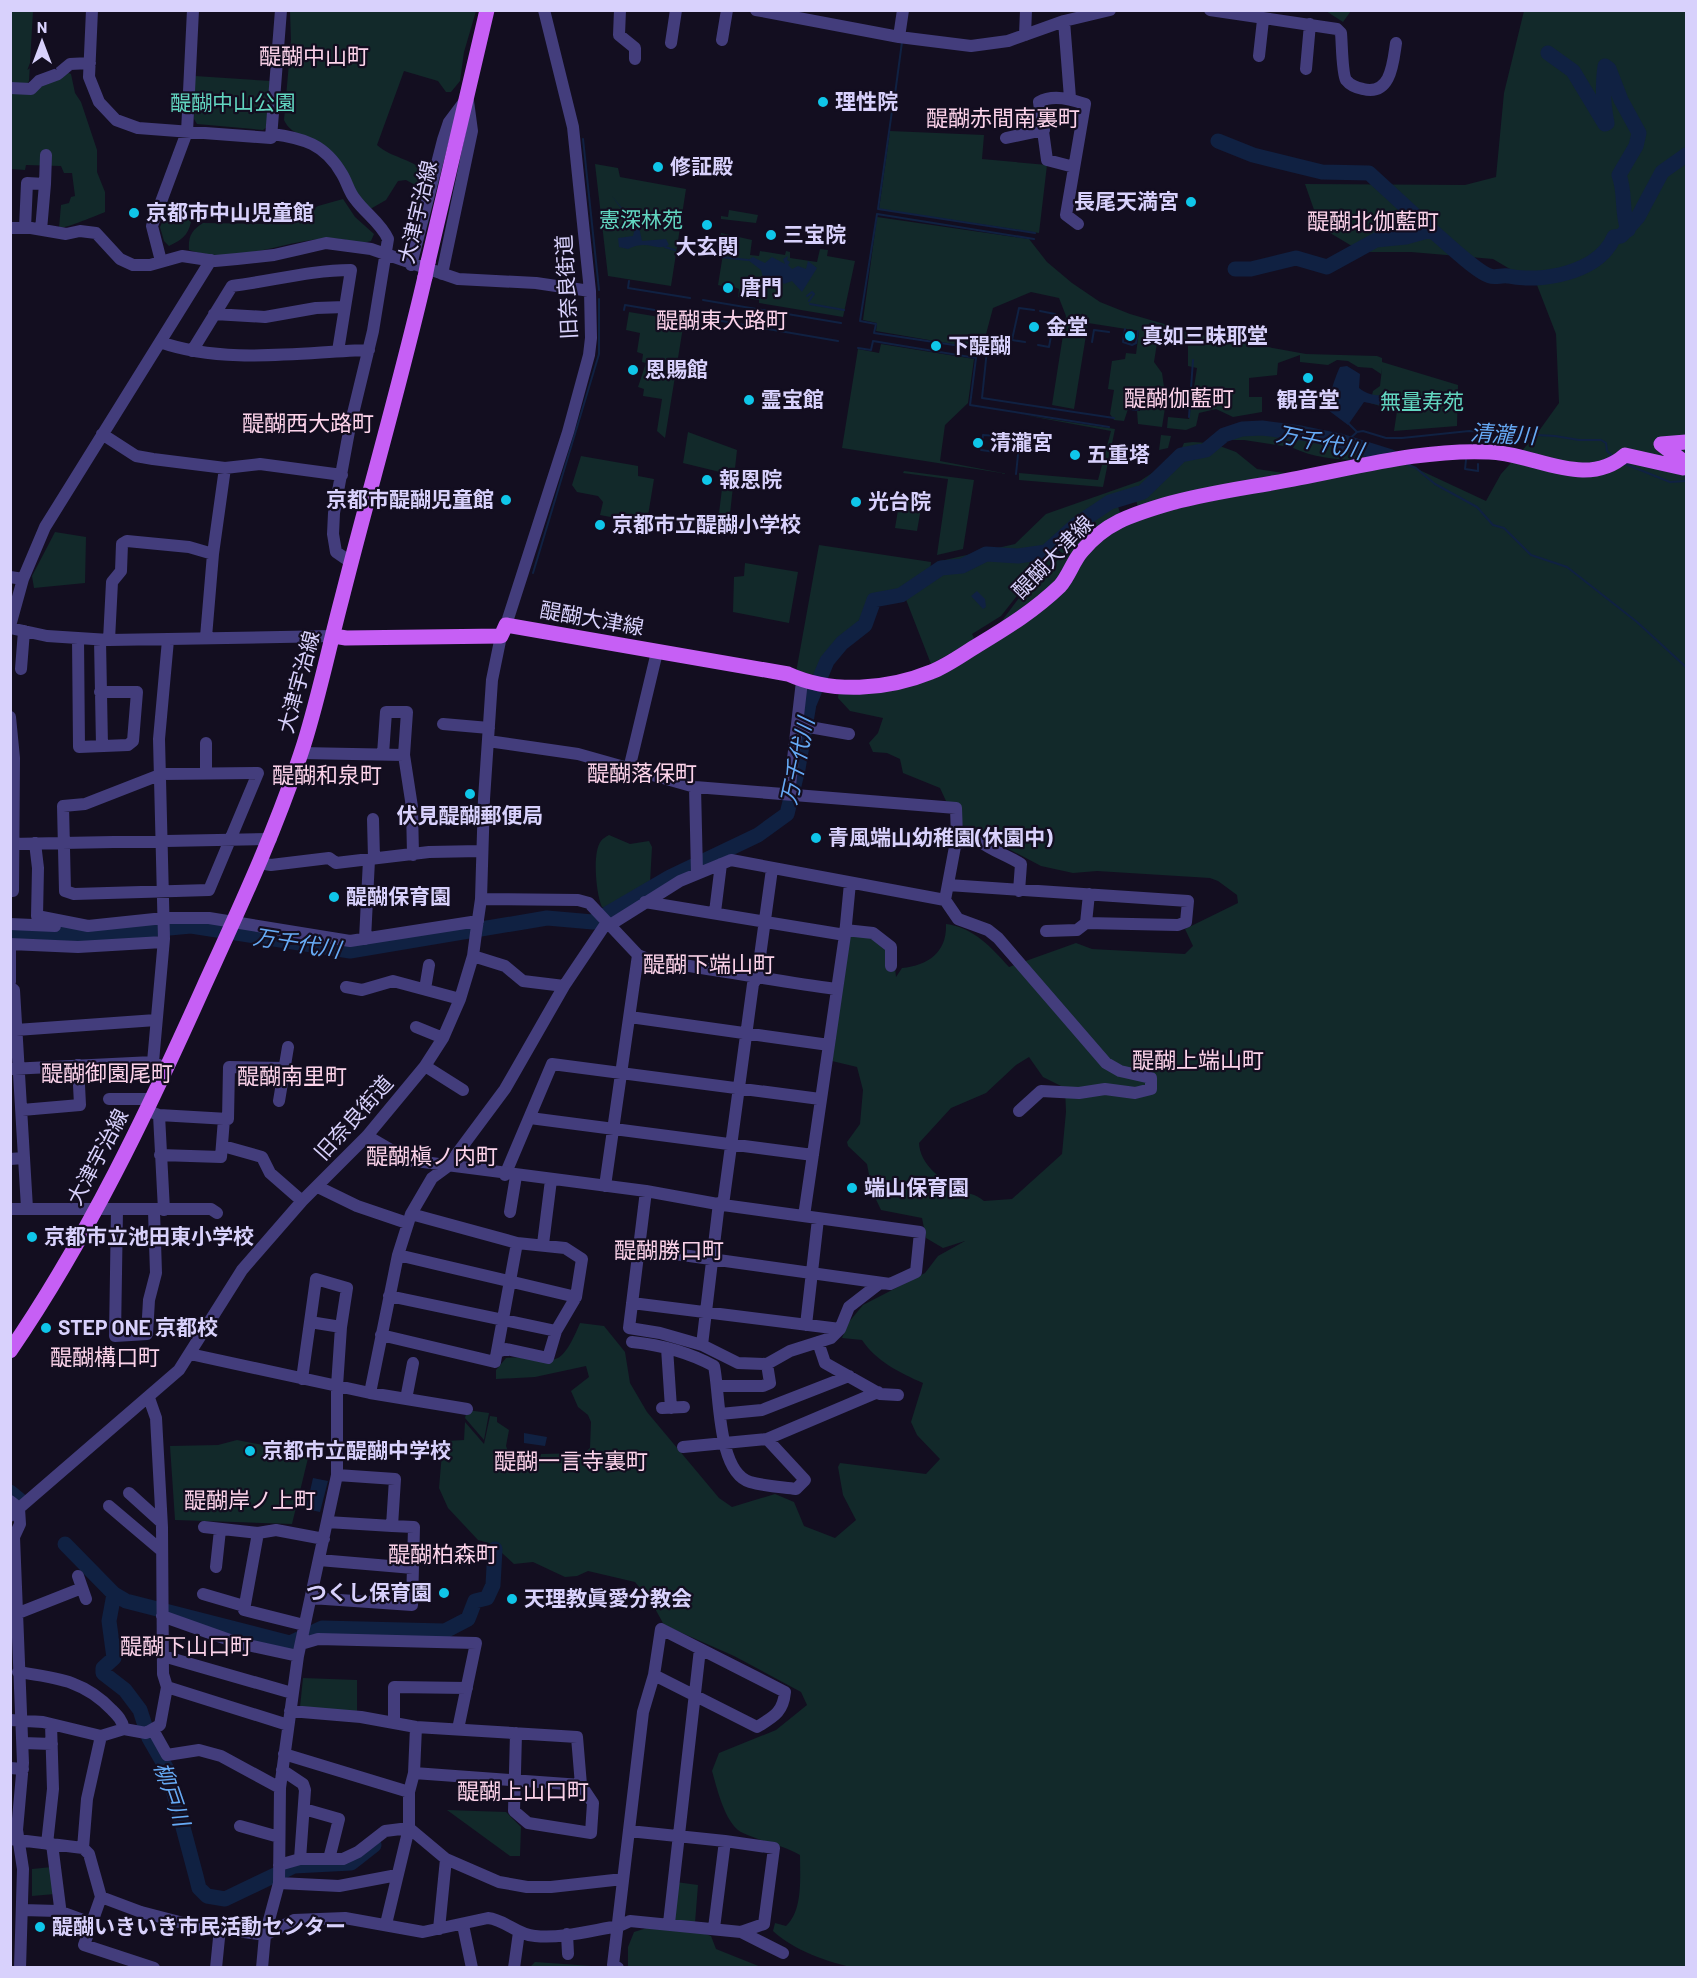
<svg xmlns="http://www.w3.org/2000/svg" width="1697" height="1978" viewBox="0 0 1697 1978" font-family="Barlow,'Noto Sans JP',sans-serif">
<rect width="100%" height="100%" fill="#130e20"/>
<!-- green -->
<path fill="#12292a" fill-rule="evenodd" d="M11,11H33L29,81L25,87L11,85Z
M290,11H476L464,52L460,81L451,92H446L438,81L404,71L377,145C391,158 411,158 425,172L419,206H411L417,186L406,180L398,181L386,200L365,212C350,184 333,160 309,140C299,132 290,133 284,120L291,40Z
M1326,11H1351L1343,22Z
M1524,11H1686V1967L856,1968C829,1963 793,1950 773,1931L775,1923L786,1926C803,1910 800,1878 800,1855C781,1844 762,1842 743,1833C725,1825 717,1788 712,1771L719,1753L776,1730L807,1705L801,1692L734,1656L664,1625L652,1603L635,1582L588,1571L577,1576L565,1577L533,1562L514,1564L492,1544L478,1540L448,1508L439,1488L442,1453L446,1441L464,1440L465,1422L484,1444L490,1416L497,1417V1422L509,1430L506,1446L514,1466L538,1468L541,1454L584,1453L590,1448L591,1422L588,1415L578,1407L571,1391L589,1377L586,1366L535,1377L496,1379V1370L506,1358C551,1352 556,1381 580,1323L604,1326L625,1352L630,1383L647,1412L719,1498L732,1507L775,1494L794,1502L804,1526L835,1538L856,1520L843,1495L838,1467L840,1463L926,1474L940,1459L917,1435L911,1422L923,1383C900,1373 876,1361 862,1340L842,1338L848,1323L863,1305L925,1273L938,1256L965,1241L943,1248L926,1238L922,1218L881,1210L872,1191L867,1164L848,1146L847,1142L860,1124L863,1090L857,1067L832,1061L849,933C879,937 894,944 896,977L902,968C929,965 947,952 946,924C973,927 992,948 1009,967L1076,943L1092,949L1185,954L1193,946L1185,929L1238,903L1237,895L1218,881L1210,878L1097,871L1073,873L1041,866L1003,846L964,833L959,806L946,801L940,788L903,773L900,759L887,753L873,752L869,743L878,733L883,718L850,711L838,698L839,689L893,687L1027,620L1083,554L1126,520L1398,460L1486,501L1501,474L1536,435L1559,403L1556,334L1537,285L1493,259L1411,252H1362L1320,227L1305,184L1465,185L1496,177L1504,93ZM1029,1057L1043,1077L1065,1088L1066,1112L1062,1154L1012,1199L984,1201C975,1193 967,1194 958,1189C940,1179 920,1164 919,1143L951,1108L986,1093L1016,1065Z
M66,72L71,74L75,93L81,102L97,150V172L105,192V212C98,215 64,229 59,228L61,205L69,203L71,197L75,196L72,173H64L61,166L26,165L25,170L11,169V90Z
M195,76L271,81L268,126L263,130L197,124L194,119Z
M890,131L984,135L982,159L1047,165L1039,233L879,209Z
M595,164L618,168L620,177L686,189L671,286L608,276Z
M343,199L355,217L374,234L371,241C360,245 343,238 331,238C282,240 238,266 189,250C188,236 192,230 203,223L275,224L298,218L318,206Z
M729,210L758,215L756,223L721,219V216L728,217Z
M166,214L185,216L191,222C188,236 181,240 169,246L164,241L160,227Z
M877,217L1029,239L1047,262L1072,283L1100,302L1130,314L1202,335L1306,354L1377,356L1382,358V362L1458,385L1457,426L1394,431L1397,411L1370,403L1373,391L1380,386L1382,368L1381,374L1372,368L1358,367L1348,361L1337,360L1328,365L1300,362V355L1278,363L1277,375L1249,378V397H1262V412L1233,417L1216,409L1199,413L1196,426L1186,430L1167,428L1168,417L1189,419L1197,368L1188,366V342L1165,338L1157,343L1154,362L1162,373L1164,387L1168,389L1162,427L1138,424L1137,411H1140L1143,395L1128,393L1126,408L1128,409L1124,421L1114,420L1110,414L1114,390L1108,389L1112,361L1125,359L1126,353L1136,354L1139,331L1088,323L1074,409L1052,405L1066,316L1059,298L1031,292L993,308L982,349L876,331L877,323L863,320Z
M721,233L752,240L750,255L759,256L760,251L785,255L786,251L790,252V258L817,262L820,249L828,250L827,256L855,261L843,317L759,303V300L738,297L739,289L734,287V285L723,283L722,286L718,285L723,254L718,253Z
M629,312L684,321L665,438L657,431L662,399L643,396L644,389L638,387L646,363L642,362L643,354L637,352L640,333L626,330Z
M881,344L974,359L968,403L945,425L940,461L1008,474L842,448L858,349L879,353Z
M1024,415L1115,429L1103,487L1019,480V473L1098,480L1111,431Z
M688,432L737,450L730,514L719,513L724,473L683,463Z
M1242,433H1261L1293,439L1290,447L1244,440H1225Z
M1161,435L1171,436L1168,448L1159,450Z
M1297,439L1344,448L1378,459C1350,461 1319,460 1293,448Z
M1193,442L1208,443L1203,447L1181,450L1184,443Z
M1217,445L1236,452L1257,469L1291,474L1138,508L1136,499C1156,492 1164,470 1182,458C1191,452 1205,454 1217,445Z
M581,456L638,466V476L654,479L646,528L621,524V519L600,515L603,502L598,496L577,492L572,485Z
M1176,457L1142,489L1108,501L1075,523L1045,550L1018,555L985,553L961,564L941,566L935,571L936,562L1015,544L1046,514L1140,481Z
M904,471L974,480L963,549L937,555L948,479L903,473Z
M900,498L922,502L917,531L895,528Z
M1117,503L1120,513L1024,614L1001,622L1022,594L1064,554L1055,548C1072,532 1094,508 1117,503Z
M55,532L86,537L85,583L34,588L32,576Z
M819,545L931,562L930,573L907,588L872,597L858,622L837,638L825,653L815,675L797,671V667Z
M1052,549L1061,555L1020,592L1001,616L972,634L975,640L931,664L905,597L943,571L962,569L986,557L1018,558L1047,553Z
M745,563L798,572L789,623L733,612L734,577L744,576Z
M609,835L630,844L649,841L652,847L650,883C640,892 615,911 602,907C596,894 592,852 601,841C603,838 606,837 609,835Z
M467,1410L489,1413L484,1440L465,1418Z
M237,1440L309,1454L292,1524L175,1520L170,1446L218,1445Z
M303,1678L357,1680V1713L300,1707Z
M447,1810L506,1812L521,1827L520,1856H510Z
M52,1867L55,1894L32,1896V1869Z
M676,1882L698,1885L695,1923L676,1921L673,1918Z
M650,1927L694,1930L711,1936L716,1949L761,1967L628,1968V1947L634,1932Z
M535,1962L606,1967H530Z"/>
<!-- water -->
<path fill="#102142" d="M612,196L631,219L638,222L642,241L666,239L669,245C653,252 650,239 628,249L619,247L618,238L633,236L635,228Z
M788,256L787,260L790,262L788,265L792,269L798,266L806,269L808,261L817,268L802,292L792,281L784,284L781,280L780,283L771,286L767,283L766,289L761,270L748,260L753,257L765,263L772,257L785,264L783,259Z
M1347,366L1360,374L1359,388C1369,396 1380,397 1391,393L1396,395L1395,404L1389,407L1364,402L1348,425L1328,410C1327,402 1336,374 1340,367Z
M977,591L985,599L986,607L983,609L971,596Z
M524,1433L547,1437L545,1446L524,1443Z
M313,1478L328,1481L320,1512L306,1509Z"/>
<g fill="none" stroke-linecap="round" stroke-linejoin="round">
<!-- stream -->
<path stroke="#102142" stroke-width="2" d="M893,109L902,42
M892,111L878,209L1035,233
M583,139L599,290
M1034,239L877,214L860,321L876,324L874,333L987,350L982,398L1114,418
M665,247L675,250
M720,257L748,260
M629,281L628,288L690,298
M807,296L812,292L814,294L809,301
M703,300L841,323
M810,304L844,310
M624,310L625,305L690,316
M698,317L838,341
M1125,329L1123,342L1132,345L1136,343L1138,331
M1025,342L1012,340L1019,308L1034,310
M1092,342L1094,330L1109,332
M1038,345L1049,347L1055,314L1040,311
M858,348L871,350L873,341L976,358L970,405L1109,427
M1127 402a8 8 0 1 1 16 0a8 8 0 1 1-16 0Z
M1399,400L1451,395
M1189,417L1193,360
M1349,424L1357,432
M983,435L997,436L995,452L981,450Z
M1345,443L1357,432L1363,431L1386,438H1402L1469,431L1555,436L1579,440H1601L1606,443L1607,451L1614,457
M1466,460L1465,469L1478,471V464
M1623,463L1670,482L1686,481
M1407,464L1416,468L1435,484L1477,507L1493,525L1504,528L1531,555L1567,567L1637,622L1686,667
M1016,474L1019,445L1022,446
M533,573L599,354V299"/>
<!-- river -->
<path stroke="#102142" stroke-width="15" d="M1548,53L1573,71L1605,124L1607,123C1603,103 1602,86 1605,66L1609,69L1621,100L1639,133L1636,146L1619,175C1626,193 1621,212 1628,230
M1218,141L1253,155L1322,172L1369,173L1431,230C1444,240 1476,272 1490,276C1495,278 1502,275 1508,276C1541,283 1599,273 1614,237L1621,236L1638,217L1662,172L1686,155
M1235,269H1251L1296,258L1327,267L1376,240L1406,237L1431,230
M10,931L94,935L191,926L350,951L547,918L593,922L670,877L758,835L787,814L798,769L809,704L827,661L842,643L865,625L874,600L901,595L941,568L962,566L986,554L1018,556L1046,552L1077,524L1110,502L1143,492L1181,455L1206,450L1224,435L1242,429L1262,428L1301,433L1340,441L1391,457
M10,1492L21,1501
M65,1544L114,1594L109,1621L114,1658L103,1668V1673L125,1690L140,1710L149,1738L168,1771L196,1876L199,1888L207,1896L225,1899L294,1866L351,1863L374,1845
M114,1594L126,1601L290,1643L322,1628L445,1631L468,1619L475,1601L487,1598L493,1585L495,1549"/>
<!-- minor -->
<path stroke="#433d7c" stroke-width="12" d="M92,10L89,77L99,102L116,120L138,128L271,138L281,10
M620,10L619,35L635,48V59
M756,10L899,37L971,46L1008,41L1064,21L1110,10
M1210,10L1337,29L1341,33C1342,43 1342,73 1346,80C1350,85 1357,88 1363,89C1391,96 1393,63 1396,43
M1064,21L1070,98
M1025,35L1026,10
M899,37L903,10
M722,40L727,10
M671,43L676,10
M1259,56L1263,20
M1306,69L1310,24
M10,88L31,89L39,81L58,74L70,64L90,63
M272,134C303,138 325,144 342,174C347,182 349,192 355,199C365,213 381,223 388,239L373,331L350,426L334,513L333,534L336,552L352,563
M1006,138L1044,130
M1074,167L1047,160L1039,102C1053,94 1071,99 1085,104L1066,215L1078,224
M10,228H31L66,234L80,231L96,233L120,259L133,265H150L182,256L215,261L237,259L274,255L326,243L371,249L458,279L536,283L590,291
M25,228L27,183L45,184L46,155
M41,230L45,184
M161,261L152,226L187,132L193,10
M411,265L443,140L449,122L464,102
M442,274L472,131L468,101
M214,314L265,317L316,308L345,307
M160,342C225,365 301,352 369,350
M192,351L232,286C272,281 311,270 351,270L338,351
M102,434L136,456L153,459L225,468L260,464L342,475
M10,577L23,579
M506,625L568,432L589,355L591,338L590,291L573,127L544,10
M10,626L23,579L45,527L211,260
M10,628L47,636L109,640L334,636
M206,637L213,554L225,468
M78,638L79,747L128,745L133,741L137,692H100
M100,640L102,746
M109,640L112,582L121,571L122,544L127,541L189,547L213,554
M21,669L24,631
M10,717L14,758L13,891H10
M443,724L489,728
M798,725L849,734
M488,741L578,754L695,787L956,808L957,836L945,900L958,919L988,930L998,938L1106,1063L1120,1071L1151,1078V1089L1135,1093L1105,1089L1079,1093L1041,1091L1019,1111
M206,743V773
M301,753L404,755
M383,754L386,712H407L404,755L412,807L413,855
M629,769L657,652
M258,773L209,890L74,894L65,891L63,806L85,804L162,774Z
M695,787L697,873
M789,794L802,681
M373,819L374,858
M35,843L38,868L37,916L88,926L164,918H209L350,941L478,921
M956,843L978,840C992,851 1007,855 1021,864L1019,891
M10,844L271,839
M259,863L271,865L329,858L336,863L429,852L481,851
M948,885L1188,901L1186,922L1178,925L1086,923L1077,930L1046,931
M481,899L578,900L589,903L638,955L650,960C713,969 774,981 836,989
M645,902L845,935
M715,912L721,864
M1086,923L1089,894
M10,924L55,926
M610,925L680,881L731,860L945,900
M845,930L873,933L891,947V966
M365,939L369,860
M473,956L505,966L523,981L564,986
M10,982V944L78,947L163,942
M10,987L14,990L27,1208
M346,987L362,990L393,981L460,999
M425,989L429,965
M630,1017L829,1045
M416,1027L443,1038
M16,1030L156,1020
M425,1066L463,1090
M10,1069L153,1062
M167,1069L153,1062L164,939L159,739L168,640
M109,1099H152
M279,1101L288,1047
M22,1110L80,1105L78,1065
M146,1110L159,1115L228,1119L229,1067L285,1068
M159,1115L164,1210
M530,1118L813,1155
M367,1136L408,1160L646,1191L723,1205L920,1232L916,1272L890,1284L639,1249
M223,1146L262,1157L270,1173L302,1201
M160,1155L221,1157L224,1119
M10,1159L24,1158
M505,1175L552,1064L820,1099
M605,1186L638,955
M318,1187L357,1206L407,1223
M646,1191L629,1328L660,1333L702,1345L738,1363L767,1364L790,1351L831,1338L840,1329L849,1307L880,1283
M723,1205L753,984L757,978L772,869
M10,1209H211L217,1213
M117,1210L115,1336L147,1334L149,1300L156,1273L154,1211
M510,1212L516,1176
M804,1216L845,935L850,883
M543,1244L551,1180
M398,1255L576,1297
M389,1296L556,1331L576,1297L582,1259L565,1248L517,1243L411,1214
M632,1303L840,1329
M310,1322L341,1327
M806,1325L818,1219
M381,1335L495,1362L517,1243
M632,1342C662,1345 688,1352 714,1366C720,1394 717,1472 750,1482C764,1486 781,1487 796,1489L805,1480L767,1439
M818,1342L825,1363L880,1394L898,1395
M702,1345L719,1203
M667,1348L671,1408
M498,1352L506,1349L548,1358L556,1331
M190,1354L370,1393L467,1409
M718,1386H763L770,1383L767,1364
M370,1393L398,1255L411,1214L432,1178L447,1167L505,1089L564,986L607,922
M406,1399L413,1363
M662,1408L684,1407
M720,1414L762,1410L849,1376
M683,1447L767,1439L878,1392
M129,1493L161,1522
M10,1501L19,1508L20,1524L14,1537L23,1763L17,1830L23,1869L20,1968
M109,1506L162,1551
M10,1516L179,1370L242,1270L302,1201L367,1136L425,1066L443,1038L460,999L473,956L476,933L481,899L484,799L492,680L501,636
M327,1522L392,1526
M204,1527L258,1533L276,1530L324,1539
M258,1533L244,1610L304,1625
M319,1560L413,1568
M216,1567L220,1530
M78,1576L86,1599
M203,1594L244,1606
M311,1598L412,1605L414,1527L392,1526L395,1479L337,1475
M16,1614L82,1588
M162,1616L238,1643L298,1656
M301,1644L318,1639L476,1643L458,1729
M163,1656L292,1693
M18,1672C56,1678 84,1680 112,1710C118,1716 122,1720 124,1729
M167,1687L288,1725
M290,1711L361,1717L416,1727L577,1737L581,1785L593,1803L591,1833L528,1823L514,1811L516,1733
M10,1720L43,1722L101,1736L124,1729L146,1733L160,1725L167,1687L163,1674L162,1527L156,1418L149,1398
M394,1723V1687L467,1688
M153,1730L167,1755L199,1750L221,1756L280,1788
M23,1743L52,1744
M284,1754L409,1792
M10,1768L23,1769
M282,1770L303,1784L305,1790L300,1859
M414,1773L581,1785
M304,1809L339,1819L329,1859
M240,1826L279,1837
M629,1831L725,1841L714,1928
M10,1839L83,1848L89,1854L101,1897L141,1912L187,1924L265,1935L294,1920L345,1918L423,1932L488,1918C506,1920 517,1935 535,1936C562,1939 593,1930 619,1926L630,1921L741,1932L783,1953
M725,1841L774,1848L764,1924L741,1932
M47,1844L53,1789L51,1724
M83,1848L87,1799L101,1736
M279,1865L300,1859H343L358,1852L385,1831L409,1828L446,1859L499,1882L527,1887H551L623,1879
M279,1883L339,1886L397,1875
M101,1897L84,1945L154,1968
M22,1910L58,1911L60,1907L52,1844
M58,1911L91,1923
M669,1923L700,1649
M386,1924L409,1828V1792L414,1773L416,1727
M463,1925L472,1968
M439,1929L446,1859
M567,1934L568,1954
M216,1968L220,1928
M262,1968L265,1935L279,1883L280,1788L298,1656L337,1475V1386L341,1327L347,1288L316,1279L302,1379
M514,1968L519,1932
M618,1968L613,1965L643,1712L654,1675L661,1629L785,1692C783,1713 773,1717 757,1727L654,1675"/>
<!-- major -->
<path stroke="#c65ff5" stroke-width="15" d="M428,262L487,10
M334,636L346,638L501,636L506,625L788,674C832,694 887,690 931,672C947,666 963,654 978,645C1008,627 1035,610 1060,586C1069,576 1073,561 1082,551C1105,523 1131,515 1164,505C1208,492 1255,487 1299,478C1362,466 1425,449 1489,452C1534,453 1586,490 1625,455L1683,468L1684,462L1661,444L1686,442
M10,1351C88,1237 148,1111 204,986C240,907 277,828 304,744C319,696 329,647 342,598C369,491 400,385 425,277"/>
<!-- major-bridge -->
<path stroke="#c65ff5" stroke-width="15" d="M425,277L428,262"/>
</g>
<!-- markers -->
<g fill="#0fc6e9" stroke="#130e20" stroke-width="2">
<circle cx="823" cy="102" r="6"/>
<circle cx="658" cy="167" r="6"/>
<circle cx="1191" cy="202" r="6"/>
<circle cx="134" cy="213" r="6"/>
<circle cx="707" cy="225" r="6"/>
<circle cx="771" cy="235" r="6"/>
<circle cx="728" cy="288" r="6"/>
<circle cx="1034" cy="327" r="6"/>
<circle cx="1130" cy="336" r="6"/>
<circle cx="936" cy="346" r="6"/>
<circle cx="633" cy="370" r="6"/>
<circle cx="1308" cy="378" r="6"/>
<circle cx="749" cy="400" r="6"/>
<circle cx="978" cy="443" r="6"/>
<circle cx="1075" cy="455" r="6"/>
<circle cx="707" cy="480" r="6"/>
<circle cx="506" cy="500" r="6"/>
<circle cx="856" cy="502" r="6"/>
<circle cx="600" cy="525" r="6"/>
<circle cx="470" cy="794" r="6"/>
<circle cx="816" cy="838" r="6"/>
<circle cx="334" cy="897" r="6"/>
<circle cx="852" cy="1188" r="6"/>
<circle cx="32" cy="1237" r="6"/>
<circle cx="46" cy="1328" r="6"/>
<circle cx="250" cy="1451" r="6"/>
<circle cx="444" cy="1593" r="6"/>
<circle cx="512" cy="1599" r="6"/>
<circle cx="40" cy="1927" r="6"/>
</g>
<g text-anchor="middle" stroke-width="4.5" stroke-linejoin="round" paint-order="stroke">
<!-- poi labels -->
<g font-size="21" font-weight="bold" fill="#d8d1fc" stroke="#130e20" text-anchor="start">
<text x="835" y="109">理性院</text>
<text x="670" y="174">修証殿</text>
<text x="1179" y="209" text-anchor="end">長尾天満宮</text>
<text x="146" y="220">京都市中山児童館</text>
<text x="783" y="242">三宝院</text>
<text x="707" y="254" text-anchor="middle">大玄関</text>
<text x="740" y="295">唐門</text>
<text x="1046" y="334">金堂</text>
<text x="1142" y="343">真如三昧耶堂</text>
<text x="948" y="353">下醍醐</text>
<text x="645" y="377">恩賜館</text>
<text x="761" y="407">霊宝館</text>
<text x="1308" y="407" text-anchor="middle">観音堂</text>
<text x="990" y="450">清瀧宮</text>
<text x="1087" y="462">五重塔</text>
<text x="719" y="487">報恩院</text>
<text x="494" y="507" text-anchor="end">京都市醍醐児童館</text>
<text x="868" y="509">光台院</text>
<text x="612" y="532">京都市立醍醐小学校</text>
<text x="470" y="823" text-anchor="middle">伏見醍醐郵便局</text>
<text x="828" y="845">青風端山幼稚園(休園中)</text>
<text x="346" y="904">醍醐保育園</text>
<text x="864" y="1195">端山保育園</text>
<text x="44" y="1244">京都市立池田東小学校</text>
<text x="58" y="1335">STEP ONE 京都校</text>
<text x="262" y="1458">京都市立醍醐中学校</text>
<text x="432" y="1600" text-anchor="end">つくし保育園</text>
<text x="524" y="1606">天理教眞愛分教会</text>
<text x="52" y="1934">醍醐いきいき市民活動センター</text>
</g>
<!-- park labels -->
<g font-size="21" fill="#62d7c1" stroke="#130e20">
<text x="233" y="110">醍醐中山公園</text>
<text x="641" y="227">憲深林苑</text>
<text x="1422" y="409">無量寿苑</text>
</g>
<!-- street labels -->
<g font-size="21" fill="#d8d1fc" stroke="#130e20">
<text transform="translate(418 212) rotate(-77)" y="7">大津宇治線</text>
<text transform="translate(567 287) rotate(-93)" y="7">旧奈良街道</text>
<text transform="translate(1053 557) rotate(-46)" y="7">醍醐大津線</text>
<text transform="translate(592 619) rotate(10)" y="7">醍醐大津線</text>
<text transform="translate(299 682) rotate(-75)" y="7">大津宇治線</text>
<text transform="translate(354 1118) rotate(-48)" y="7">旧奈良街道</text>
<text transform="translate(98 1157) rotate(-62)" y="7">大津宇治線</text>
</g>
<!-- neighbourhood labels -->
<g font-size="22" fill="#fcd3ea" stroke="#130e20">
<text x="314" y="64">醍醐中山町</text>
<text x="1003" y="126">醍醐赤間南裏町</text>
<text x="1373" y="229">醍醐北伽藍町</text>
<text x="722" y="328">醍醐東大路町</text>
<text x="1179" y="406">醍醐伽藍町</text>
<text x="308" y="431">醍醐西大路町</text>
<text x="642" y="781">醍醐落保町</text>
<text x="327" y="783">醍醐和泉町</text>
<text x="709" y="972">醍醐下端山町</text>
<text x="1198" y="1068">醍醐上端山町</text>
<text x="107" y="1081">醍醐御園尾町</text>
<text x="292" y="1084">醍醐南里町</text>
<text x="432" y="1164">醍醐槇ノ内町</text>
<text x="669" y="1258">醍醐勝口町</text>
<text x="105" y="1365">醍醐構口町</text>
<text x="571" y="1469">醍醐一言寺裏町</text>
<text x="250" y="1508">醍醐岸ノ上町</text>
<text x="443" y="1562">醍醐柏森町</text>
<text x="186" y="1654">醍醐下山口町</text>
<text x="523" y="1799">醍醐上山口町</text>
</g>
<!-- water labels -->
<g font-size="22" font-style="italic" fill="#66aaf5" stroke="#130e20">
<text transform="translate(1503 434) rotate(3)" y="8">清瀧川</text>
<text transform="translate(1320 442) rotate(12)" y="8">万千代川</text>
<text transform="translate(797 761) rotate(-78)" y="8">万千代川</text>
<text transform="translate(297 943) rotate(9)" y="8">万千代川</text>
<text transform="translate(172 1794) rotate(71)" y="8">柳戸川</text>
</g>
</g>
<!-- border -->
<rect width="1697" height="1978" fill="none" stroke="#d8d1fc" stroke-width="24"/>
<!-- north arrow -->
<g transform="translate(42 42)" stroke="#130e20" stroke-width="4.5" paint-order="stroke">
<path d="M0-4.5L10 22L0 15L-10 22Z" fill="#d8d1fc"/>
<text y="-9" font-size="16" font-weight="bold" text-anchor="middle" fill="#d8d1fc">N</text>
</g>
</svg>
